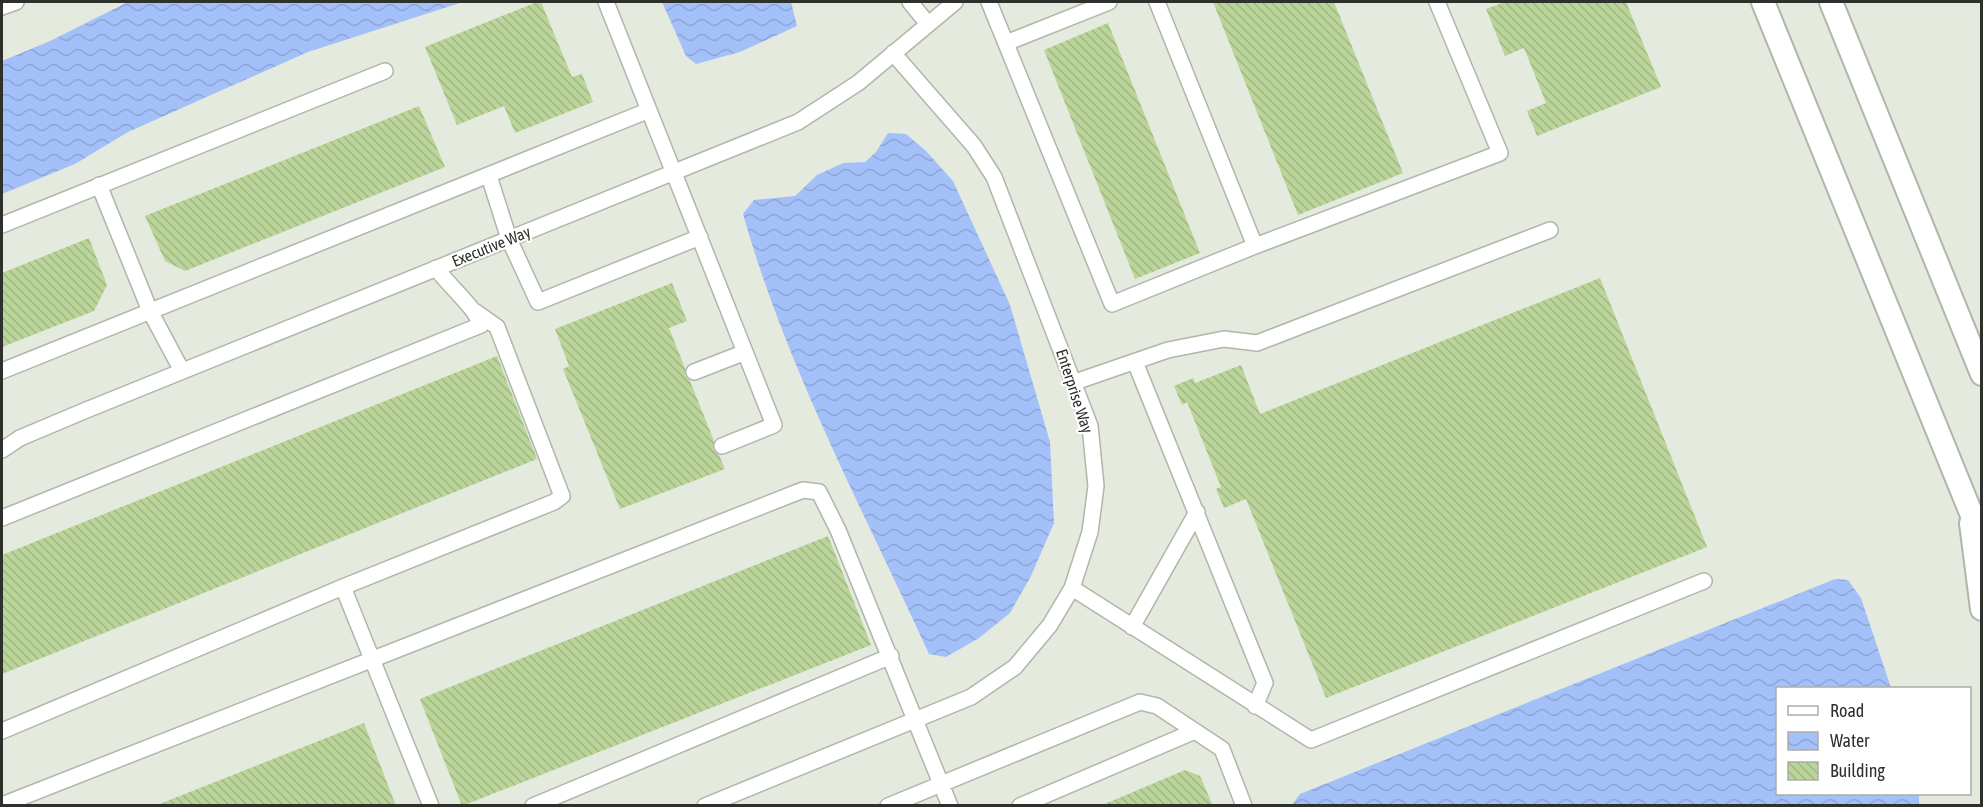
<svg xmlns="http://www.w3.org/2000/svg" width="1983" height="807" viewBox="0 0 1983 807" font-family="'Asap Condensed',sans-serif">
<defs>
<pattern id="water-waves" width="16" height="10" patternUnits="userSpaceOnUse" patternTransform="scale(1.5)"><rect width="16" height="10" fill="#a4c0f9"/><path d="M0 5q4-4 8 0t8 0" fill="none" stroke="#8ea5d6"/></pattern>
<pattern id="building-back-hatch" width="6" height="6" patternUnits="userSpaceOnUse" patternTransform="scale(1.5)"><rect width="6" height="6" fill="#bad599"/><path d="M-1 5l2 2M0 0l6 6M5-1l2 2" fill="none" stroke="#a0b784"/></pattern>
</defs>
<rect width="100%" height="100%" fill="#e4eadd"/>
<!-- water -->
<path fill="url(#water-waves)" d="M128,2H463L308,52L128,132L75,164L2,194V61L50,41Z
M662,2H791L797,26L740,52L696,64L686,56Z
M888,133L906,134L926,151L953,181L1010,305L1050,442L1054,523L1031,576L1010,613L979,638L946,657L929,654C863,510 786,366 743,214L754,200L795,196L817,175L843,163L865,162L876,152Z
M1835,579L1848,580L1861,598L1891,688H1778V794H1919V805H1292L1300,794Z"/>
<!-- building -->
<path fill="url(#building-back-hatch)" d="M537,2H541L572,77L582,74L593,102L515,133L504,106L457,125L425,47Z
M1213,2H1334L1403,173L1298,215Z
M1505,2H1626L1661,87L1537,136L1527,111L1546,103L1524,48L1505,56L1486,9Z
M1108,23L1200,253L1135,279L1044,50Z
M419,106L445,167L185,271L165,261L145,216Z
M89,238L107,285L94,311L2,347V273Z
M1600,278L1707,547L1326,698L1246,499L1224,508L1216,489L1221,487L1187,402L1182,405L1174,386L1193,378L1195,383L1241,365L1260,414Z
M672,283L687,321L669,328L685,368V376L690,381L714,441L713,449L719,455L725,469L620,509L563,369L569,366L555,329Z
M497,356L537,459L2,674V555Z
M828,536L871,645L462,806L420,699Z
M364,723L396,806H158L157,805Z
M1185,770L1200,776L1213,806H1100Z"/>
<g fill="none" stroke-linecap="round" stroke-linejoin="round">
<defs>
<path id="minor" d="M606,2L774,425L722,446
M910,2L928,24
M989,2L1112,304L1255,246L1500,153L1437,2
M1157,2L1255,246
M2,7L16,2
M1006,43L1109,2
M489,176L509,239L538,302L700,237
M99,185L150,311L182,371
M2,225L385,71
M1135,362L1265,683L1255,706
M2,371L647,111
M694,372L743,353
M1075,382L1168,350L1224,339L1257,343L1550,230
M2,450L20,438L84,411L798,122L858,83L955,2
M2,518L481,325C475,307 449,286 436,268
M343,587L431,806
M1072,588L1311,740L1704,581
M1132,627L1197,512
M2,731L343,587L554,502L562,496L497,327L476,312
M2,805L803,490L819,492L838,530L950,806
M533,806L891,656
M705,806L971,697L1015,667L1050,625L1072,588L1090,532L1096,486L1090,426L994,177L974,146L893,53
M888,806L1140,702L1157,706L1222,749L1244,806
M1020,806L1195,731"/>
<path id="highway" d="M1763,2L1982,540
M1831,2L1982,374
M1971,523L1982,609"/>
</defs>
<!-- minor casing -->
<use href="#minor" stroke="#b0b6a9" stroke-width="18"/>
<!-- highway casing -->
<use href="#highway" stroke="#b0b6a9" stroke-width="26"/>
<!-- minor -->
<use href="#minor" stroke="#fff" stroke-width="15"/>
<!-- highway -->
<use href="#highway" stroke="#fff" stroke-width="22"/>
</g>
<g text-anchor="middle" stroke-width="4.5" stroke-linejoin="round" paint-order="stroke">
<!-- street labels -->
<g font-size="16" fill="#2d302b" stroke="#fff">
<text transform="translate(491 246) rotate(-22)" y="6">Executive Way</text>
<text transform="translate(1075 391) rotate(72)" y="6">Enterprise Way</text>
</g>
</g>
<!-- border -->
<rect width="1983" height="807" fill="none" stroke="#2d302b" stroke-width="6"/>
<!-- legend -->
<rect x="1776" y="687" width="195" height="108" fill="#ffffff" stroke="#abacaa" stroke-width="1.5"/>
<rect x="1788" y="706" width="30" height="9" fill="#ffffff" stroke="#abacaa" stroke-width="1.5"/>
<text x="1830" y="717" font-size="18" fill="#2d302b">Road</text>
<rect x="1788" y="732" width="30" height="18" fill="url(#water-waves)" stroke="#abacaa" stroke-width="1.5"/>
<text x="1830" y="747" font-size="18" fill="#2d302b">Water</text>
<rect x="1788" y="762" width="30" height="18" fill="url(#building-back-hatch)" stroke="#abacaa" stroke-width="1.5"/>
<text x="1830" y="777" font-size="18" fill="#2d302b">Building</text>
</svg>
